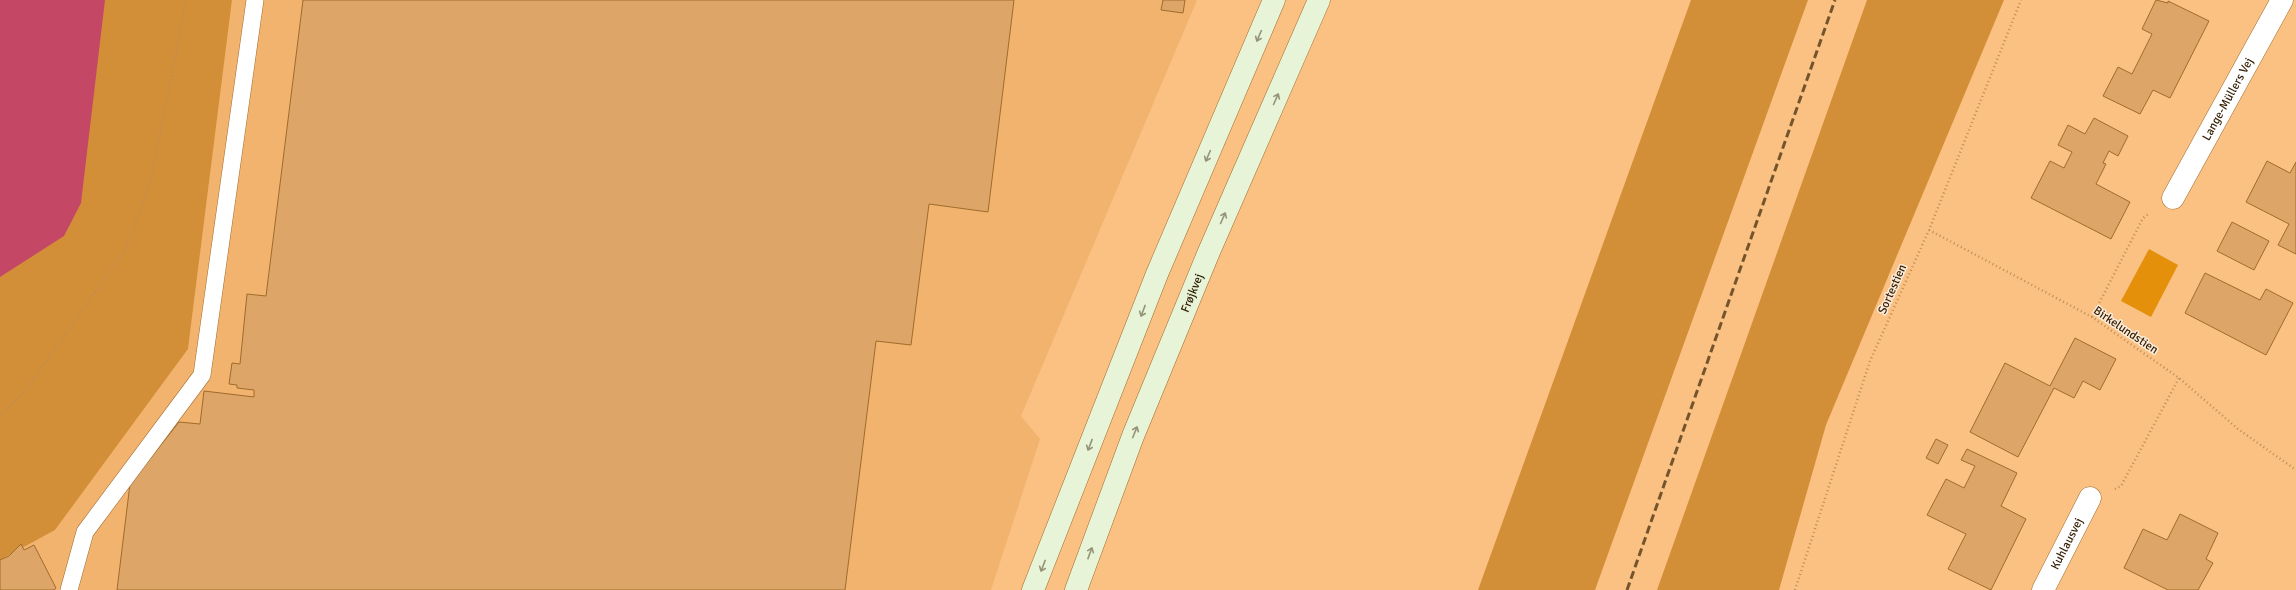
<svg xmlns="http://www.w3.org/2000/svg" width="2296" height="590" viewBox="0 0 2296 590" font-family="Signika,sans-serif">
<rect width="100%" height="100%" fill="#fac182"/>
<!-- built -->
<path fill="#f1b36d" d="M232,0H1197L1021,416L1040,439L991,590H0V560L55,530L188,349Z"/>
<!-- green -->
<path fill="#e4900a" d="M2149,249L2178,265L2151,317L2121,301Z"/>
<!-- forest -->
<path fill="#d38f38" d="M0,0H232L188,349L55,530L0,560Z
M1691,0H1808L1595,590H1478Z
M1867,0H2004L1826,425L1779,590H1657Z"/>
<!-- water -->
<path fill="#c54766" d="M0,0H105L81,203L64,236L0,277Z"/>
<!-- building -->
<path fill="#dda567" stroke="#a06c2b" d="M303,0H1014L988,212L929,204L911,345L876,341L845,590H117L130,484L179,422L200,424L204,391L254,397V390L237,388V385L229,384L232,363L240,364L247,294L266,296Z
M1163,0H1185L1183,13L1161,10Z
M2156,0L2168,3V1L2209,21L2170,98L2153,90L2140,114L2103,96L2118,67L2132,74L2152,34L2142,29Z
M2094,118L2128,136L2118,156L2109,151L2103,163L2106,164L2096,184L2130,202L2111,239L2031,198L2050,161L2064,168L2072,152L2058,145L2068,125L2085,134Z
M2267,161L2290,173L2296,162V254L2278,245L2289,224L2246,202Z
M2232,222L2269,241L2254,270L2217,251Z
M2205,273L2260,300L2266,289L2293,303L2266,355L2185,313Z
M2075,338L2116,359L2100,390L2083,381L2074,398L2054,388L2018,457L1970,432L2005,363L2050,386Z
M1936,439L1948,445L1938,464L1926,458Z
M1967,449L2017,473L2001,506L2026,519L1991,590L1948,569L1966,534L1927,515L1946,479L1964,488L1975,466L1961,460Z
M2180,514L2218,533L2206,559L2213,563L2198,590H2168L2124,568L2143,529L2167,540Z
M21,544L24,550L34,545L56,588L54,590H0V560L9,556Z"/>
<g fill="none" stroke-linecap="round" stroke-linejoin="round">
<defs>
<path id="lane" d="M69,590L85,532L202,375L255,0"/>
<g id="street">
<path id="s1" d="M2173,198L2282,0"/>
<path id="s2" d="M2043,590L2090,498"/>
</g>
<g id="secondary">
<path d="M1033,590L1157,274L1274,0"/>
<path id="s3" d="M1076,590L1133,436L1208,254L1319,0"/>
</g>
</defs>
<!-- lane casing -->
<use href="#lane" stroke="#a06c2c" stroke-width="18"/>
<!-- street casing -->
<use href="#street" stroke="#a06c2c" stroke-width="23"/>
<!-- secondary casing -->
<use href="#secondary" stroke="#a06c2c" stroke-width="23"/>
<!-- path -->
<path stroke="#ba8d59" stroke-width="2.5" stroke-dasharray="1 3" stroke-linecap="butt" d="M1929,230L2092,317L2179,378L2238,429L2296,470
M2092,317L2143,218L2150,213
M0,416L28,387L128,245L153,171L186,0
M2115,489L2121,486L2179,378
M1795,590L1870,361L1929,230L2021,0"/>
<!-- lane -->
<use href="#lane" stroke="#fff" stroke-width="17"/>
<!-- street -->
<use href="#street" stroke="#fff" stroke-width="22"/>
<!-- secondary -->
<use href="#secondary" stroke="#e7f4d8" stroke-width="22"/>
<!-- rail -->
<path stroke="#74542d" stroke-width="3" stroke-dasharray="8 4" stroke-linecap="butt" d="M1627,590L1835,0"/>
</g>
<!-- one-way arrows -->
<defs><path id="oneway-shaft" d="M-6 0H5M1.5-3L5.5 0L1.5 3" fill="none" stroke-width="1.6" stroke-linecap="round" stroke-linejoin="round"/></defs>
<g stroke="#969478">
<use href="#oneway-shaft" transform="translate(1259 36) rotate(113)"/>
<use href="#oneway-shaft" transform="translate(1276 99) rotate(-66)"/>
<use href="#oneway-shaft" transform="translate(1208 156) rotate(113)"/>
<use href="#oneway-shaft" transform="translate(1223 218) rotate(-66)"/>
<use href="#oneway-shaft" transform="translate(1143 311) rotate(111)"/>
<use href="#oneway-shaft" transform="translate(1135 432) rotate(-68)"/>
<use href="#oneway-shaft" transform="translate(1090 445) rotate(111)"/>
<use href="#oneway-shaft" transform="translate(1090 553) rotate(-70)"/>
<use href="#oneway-shaft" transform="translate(1043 566) rotate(111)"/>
</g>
<g text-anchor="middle" stroke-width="3" stroke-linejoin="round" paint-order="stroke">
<!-- street labels -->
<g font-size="12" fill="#331e03" stroke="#fcebd9">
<text dy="4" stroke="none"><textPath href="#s1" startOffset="113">Lange-Müllers Vej</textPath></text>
<text transform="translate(1892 289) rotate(-66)" y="4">Sortestien</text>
<text dy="4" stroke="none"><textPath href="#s3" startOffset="319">Frøjkvej</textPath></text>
<text transform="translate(2126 330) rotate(34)" y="4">Birkelundstien</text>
<text dy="4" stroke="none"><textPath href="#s2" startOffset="52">Kuhlausvej</textPath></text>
</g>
</g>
</svg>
